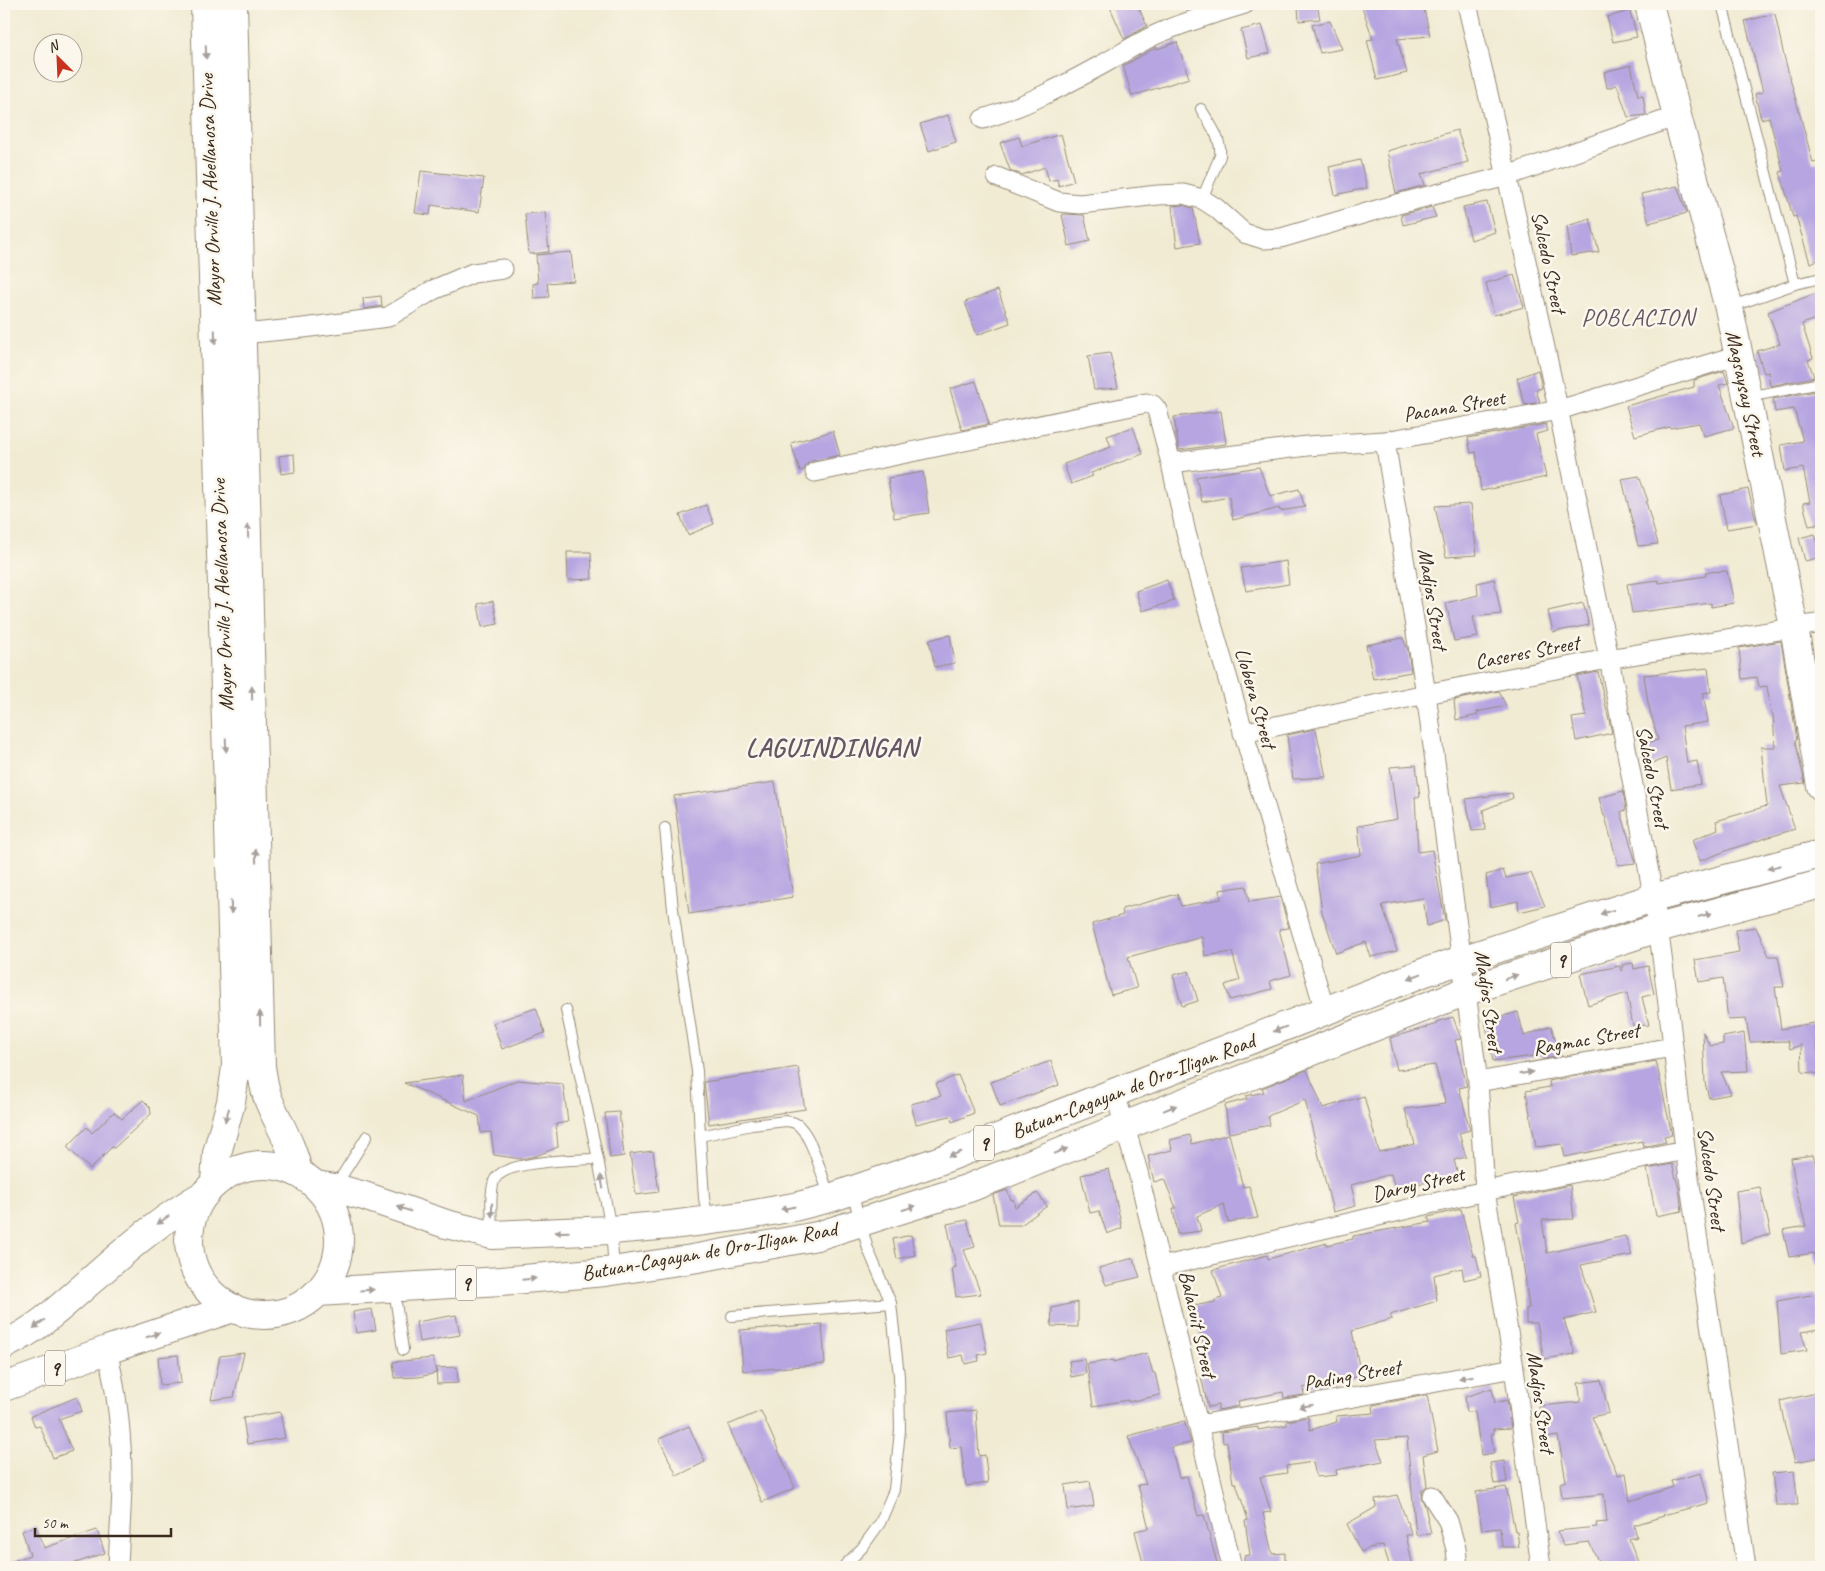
<svg xmlns="http://www.w3.org/2000/svg" width="1825" height="1571" viewBox="0 0 1825 1571" font-family="Caveat,sans-serif">
<rect width="100%" height="100%" fill="#fbf7ec"/>
<filter id="ink" filterUnits="userSpaceOnUse"><feTurbulence type="fractalNoise" baseFrequency=".02" numOctaves="2"/><feDisplacementMap in="SourceGraphic" scale="10" xChannelSelector="R" yChannelSelector="G"/><feConvolveMatrix kernelMatrix="1 2 1 2 8 2 1 2 1" color-interpolation-filters="sRGB"/></filter>
<filter id="wash" filterUnits="userSpaceOnUse"><feTurbulence type="fractalNoise" baseFrequency=".0096" numOctaves="4" result="noise"/><feDisplacementMap in="SourceGraphic" scale="20" xChannelSelector="R" yChannelSelector="G"/><feGaussianBlur stdDeviation="1.12" result="paint"/><feColorMatrix in="noise" values="0 0 0 0 0 0 0 0 0 0 0 0 0 0 0 0 0 1.4 0 .05"/><feComposite in="paint" operator="in"/></filter>
<g filter="url(#wash)">
<rect width="100%" height="100%" fill="#f1ebd3"/>
<g id="blocks">
<!-- building -->
<path fill="#b6a5e1" d="M1118,4H1137L1147,26L1124,39L1110,7Z
M1317,4L1320,19L1299,21L1298,6Z
M1361,4H1423L1430,36L1397,39L1407,73L1377,80L1367,40L1373,39Z
M1630,11L1637,37L1613,42L1607,17Z
M1775,14L1783,52L1813,163L1817,162L1821,178V259L1810,263L1796,216L1793,217L1780,172L1783,171L1769,117L1761,119L1755,94L1763,92L1745,21Z
M1330,21L1342,49L1320,53L1312,25Z
M1262,25L1270,53L1248,58L1241,30Z
M1177,42L1189,78L1132,96L1123,66L1157,47V49Z
M1631,65L1638,96L1643,95L1646,115L1628,117L1617,85L1607,88L1604,72Z
M948,115L956,142L929,151L920,124Z
M1457,130L1468,162L1421,174L1425,185L1396,193L1387,151Z
M1061,134L1074,181L1059,186L1057,179L1049,181L1045,167L1022,175L1010,170L1000,143L1019,137L1022,146Z
M1360,160L1367,188L1335,195L1329,167Z
M421,171L484,178L479,212L431,205L430,215L415,213Z
M1677,186L1687,213L1649,223L1641,194Z
M1487,202L1495,232L1471,240L1463,207Z
M1182,205L1193,208L1200,243L1177,247L1172,206Z
M1432,207L1436,217L1403,225L1401,215Z
M545,212L549,252L529,254L525,214Z
M1066,214L1084,215L1090,241L1069,246L1062,215Z
M1590,219L1599,252L1571,256L1567,226Z
M571,252L574,281L547,283L549,297L534,298L533,284L538,283L536,255Z
M1514,275L1524,307L1494,315L1486,283Z
M998,290L1010,323L977,335L965,302Z
M1821,291V317L1802,324L1813,358L1808,360L1814,377L1770,386L1768,372L1764,373L1757,351L1780,344L1768,312Z
M381,296L382,306L364,309L363,298Z
M1110,353L1118,388L1094,390L1088,356Z
M1538,370L1542,388L1536,390L1540,402L1525,405L1517,378Z
M1724,371L1728,383L1719,385L1734,428L1704,436L1699,423L1670,428V427L1635,436L1626,406L1694,387V380Z
M976,381L989,424L962,430L950,389Z
M1821,390V524L1809,526L1803,503L1810,502L1803,468L1785,471L1781,445L1803,441L1794,409L1775,412L1773,399Z
M1221,411L1226,444L1179,450L1174,417Z
M1546,424L1548,431L1536,434L1546,477L1481,491L1476,452L1471,453L1468,438Z
M1133,427L1143,454L1091,473L1093,476L1071,484L1064,464L1111,447L1107,436Z
M833,431L840,455L812,461L807,464L804,470L800,471L791,443Z
M294,454L295,472L281,474L279,456Z
M1259,467L1270,496L1299,489L1305,507L1280,511L1279,508L1233,520L1229,497L1202,502L1196,477Z
M923,472L929,513L894,518L888,478Z
M1639,476L1648,501L1646,502L1658,544L1638,546L1622,479Z
M1748,489L1757,524L1727,529L1720,495Z
M1471,504L1477,555L1446,557L1435,506Z
M706,505L714,524L688,535L680,515Z
M1815,534L1821,557L1805,561L1799,538Z
M567,552H591L592,579L568,580Z
M1286,561L1289,584L1246,591L1241,568Z
M1727,571L1734,603L1711,607V603L1632,613L1627,584L1658,580L1659,583L1706,576L1705,572Z
M1494,579L1501,614L1473,617L1478,637L1454,641L1446,603L1478,595L1477,583Z
M1167,580L1174,601L1142,611L1136,591Z
M493,601L498,624L482,627L478,604Z
M1583,603L1589,625L1553,632L1548,611Z
M950,635L955,663L935,667L929,640Z
M1403,638L1408,650L1411,672L1373,679L1366,645Z
M1781,641L1797,740H1795L1805,783L1780,786L1795,829L1731,849L1700,861L1692,840L1718,829L1716,821L1767,806L1761,747H1775L1773,714H1771L1767,686L1759,687L1757,677L1742,679L1739,648Z
M1708,668L1711,692L1703,693L1708,722L1682,726L1687,763L1697,761L1701,784L1671,789L1666,758L1651,764L1647,743L1658,740L1648,703L1644,675Z
M1598,672L1612,733L1576,741L1572,718L1586,716L1577,676Z
M1499,691L1506,706L1477,712L1478,715L1456,720L1454,700Z
M1316,729L1326,777L1293,779L1287,735Z
M1416,765L1420,797H1415L1418,852L1432,850L1445,920L1427,926L1423,898L1382,905L1397,951L1371,957L1366,942L1336,953L1322,912L1315,864L1361,855L1358,826L1397,819L1390,767Z
M775,782L793,897L689,914L674,796Z
M1623,791L1626,810L1621,812L1636,863L1618,865L1605,816H1604L1599,798Z
M1512,793L1513,798L1483,810L1485,830L1472,831L1466,799Z
M1503,870L1506,878L1531,873L1545,906L1519,912L1518,901L1490,907L1486,875Z
M1246,886L1249,902L1280,897L1289,928L1279,929L1291,975L1270,981L1272,989L1230,1000L1225,985L1240,980L1232,952L1205,956L1202,937L1128,957L1137,988L1111,995L1092,924L1123,915L1122,909L1177,894L1181,906L1221,899L1220,890Z
M1756,927L1769,956H1778L1784,987H1775L1781,1029L1813,1023L1818,1038L1816,1039L1821,1074L1802,1072L1801,1045L1790,1049L1788,1041L1750,1042L1746,1019L1728,1020L1723,978L1699,982L1695,960L1739,952L1735,930Z
M1633,963L1634,969L1648,966L1654,994L1642,997L1649,1025L1633,1026L1627,993L1588,1005L1580,974L1620,966L1621,971L1623,970L1622,965Z
M1189,971L1198,1001L1182,1006L1173,975Z
M536,1008L545,1033L502,1049L493,1023Z
M1518,1012L1524,1036L1551,1026L1561,1056L1544,1059L1543,1055L1493,1061L1485,1021Z
M1453,1017L1461,1039L1455,1040L1467,1086L1459,1088L1470,1130L1459,1133L1466,1157L1454,1160L1459,1179L1422,1183L1395,1188L1391,1174L1351,1185L1356,1206L1333,1212L1305,1100L1268,1116L1270,1125L1229,1133L1225,1105L1247,1099L1246,1096L1264,1092L1262,1088L1307,1070L1323,1108L1364,1096L1379,1152L1415,1144L1405,1109L1446,1104L1435,1065L1397,1070L1390,1038L1437,1024L1436,1022Z
M1703,1032L1710,1046L1723,1044V1037L1744,1033L1748,1071L1721,1072L1731,1094L1709,1098L1705,1083Z
M1051,1061L1059,1085L1000,1106L991,1082Z
M1656,1061L1672,1135L1664,1136L1666,1142L1643,1147L1642,1141L1565,1157L1562,1144L1536,1147L1526,1091L1550,1087L1549,1081Z
M798,1067L805,1109L709,1124L704,1082Z
M463,1075L466,1101L517,1080L563,1084L568,1122L556,1124L558,1147L536,1156L521,1159L494,1155L491,1132L481,1133L479,1116L404,1083Z
M958,1075L974,1113L952,1122L950,1116L916,1124L911,1104L941,1096L936,1084Z
M143,1100L150,1107L151,1114L114,1148L112,1147L90,1169L67,1147L87,1127L92,1133L114,1112L122,1119Z
M619,1112L624,1156L610,1158L605,1113Z
M1229,1134L1243,1187L1249,1186L1258,1218L1228,1222L1224,1204L1197,1216L1201,1231L1177,1234L1173,1208H1176L1164,1179L1154,1182L1148,1156L1172,1150L1170,1140L1190,1135L1192,1144Z
M653,1151L659,1192L636,1195L630,1154Z
M1813,1155L1821,1183V1264H1817L1814,1253L1789,1257L1783,1230L1806,1226L1796,1189L1791,1158Z
M1672,1164L1679,1189L1682,1211L1656,1216L1647,1169Z
M1109,1169L1122,1228L1107,1234L1099,1211L1090,1213L1081,1175Z
M1570,1185L1574,1219L1542,1220L1547,1253L1625,1236L1632,1255L1581,1265L1596,1312L1564,1320L1575,1354L1544,1359L1537,1323H1526V1309L1529,1308L1523,1261L1516,1223L1519,1222L1514,1197Z
M1760,1187L1771,1234L1741,1243L1736,1191Z
M1007,1190L1011,1200L1013,1199L1015,1207L1037,1193L1047,1206L1021,1225H999L993,1195Z
M1461,1209L1473,1256H1476L1481,1276L1464,1280L1462,1268L1434,1275L1437,1301L1390,1315L1392,1319L1352,1331L1361,1376L1303,1388L1304,1395L1284,1398L1283,1392L1238,1401L1239,1406L1218,1410V1405L1208,1407L1201,1376L1211,1374L1193,1306L1215,1302V1300L1222,1298L1213,1270L1267,1255L1268,1259L1327,1243V1245L1353,1239V1236L1430,1222L1428,1217Z
M967,1220L975,1247L964,1250L981,1294L956,1297L952,1268L956,1267L947,1224Z
M911,1235L915,1255L897,1259L893,1239Z
M1133,1258L1140,1277L1106,1285L1099,1268Z
M1816,1294L1820,1329L1801,1332L1807,1350L1781,1354L1777,1301Z
M1078,1302V1327L1051,1326L1052,1308Z
M372,1309L376,1330L356,1333L353,1312Z
M456,1315L460,1335L419,1342L416,1322Z
M981,1322L987,1353L978,1355L979,1361L965,1364L963,1355L949,1358L944,1329Z
M822,1324L825,1364L743,1371L740,1330Z
M244,1353L234,1397L211,1400L220,1356Z
M1147,1353L1153,1373H1155L1160,1395L1128,1402V1400L1093,1406L1087,1364L1113,1360V1362Z
M178,1355L181,1383L160,1385L158,1357Z
M433,1358L436,1373L419,1377L395,1378L393,1362Z
M1084,1359L1086,1374L1071,1377L1069,1361Z
M457,1367L458,1383L437,1384L436,1368Z
M1601,1380L1609,1413L1592,1417L1618,1475L1626,1473L1630,1501L1673,1487L1671,1481L1701,1473L1709,1503L1663,1515L1664,1516L1634,1525L1637,1537L1629,1539L1640,1567H1601L1589,1542L1563,1545L1557,1531L1597,1527L1596,1523L1607,1522L1604,1494L1562,1498L1560,1483L1566,1481L1558,1436L1544,1438L1539,1406L1581,1402L1578,1383Z
M1492,1388L1495,1403L1507,1400L1511,1428L1493,1429L1494,1434H1491L1494,1453L1481,1455L1475,1411L1467,1412L1465,1397Z
M1821,1392V1457L1795,1462L1785,1427L1780,1401Z
M1427,1395L1438,1451L1423,1455L1427,1486L1422,1490L1421,1497L1425,1506L1431,1534L1416,1535L1407,1438L1375,1440L1383,1461L1336,1470L1337,1475L1316,1477L1313,1462L1286,1466L1287,1473L1260,1477L1271,1512L1263,1513L1272,1554L1285,1553V1567H1244V1556L1250,1555L1245,1521L1248,1520L1236,1483H1233L1227,1442L1223,1443L1222,1432L1258,1427V1430L1287,1425V1421L1308,1417L1310,1430L1337,1422L1336,1416L1374,1413L1373,1405Z
M77,1397L82,1411L59,1419L72,1451L53,1458L40,1426L35,1427L31,1416Z
M976,1410L979,1456L985,1455L988,1483L966,1486L961,1447L950,1448L947,1413Z
M761,1411L795,1488L762,1502L728,1425Z
M280,1412L285,1438L247,1444L243,1418Z
M1184,1421L1191,1443L1171,1447L1179,1478L1187,1476L1198,1516L1204,1515L1218,1567H1144L1135,1531L1149,1528L1138,1485L1146,1484L1128,1436Z
M689,1426L705,1462L677,1476L659,1439Z
M1504,1461L1507,1482L1494,1484L1490,1463Z
M1794,1471L1798,1505H1776L1772,1473Z
M1090,1481L1094,1506L1068,1510L1065,1485Z
M1506,1487L1515,1531H1517L1519,1547H1502L1500,1528L1482,1530L1476,1492Z
M1397,1495L1412,1535H1406L1413,1567H1390L1383,1545L1369,1548L1361,1552L1347,1524L1376,1507L1375,1499Z
M36,1526L44,1548L97,1530L105,1553L64,1567H4V1564L30,1555L22,1531Z"/>
</g>
</g>
<g filter="url(#ink)">
<use href="#blocks" fill-opacity="0" stroke="#968a78" stroke-width="1"/>
<g fill="none" stroke-linecap="round" stroke-linejoin="round">
<defs>
<path id="lane" d="M1722,4L1795,284
M1201,109C1210,124 1222,139 1220,156L1202,199
M1730,307L1795,284L1821,278
M1748,397L1821,383
M665,828L673,909L697,1071L700,1136
M566,1010L598,1159
M335,1187L367,1136
M708,1220L704,1198L700,1136L752,1125L786,1121C792,1122 796,1122 800,1127C813,1140 823,1179 830,1198
M492,1233C492,1219 489,1190 495,1179C506,1160 577,1160 598,1159L611,1230L614,1269
M394,1289L403,1350
M732,1316L891,1303
M843,1567L862,1548L880,1523L894,1490L900,1430L899,1376L891,1303L868,1249L852,1192"/>
<path id="street" d="M1467,4C1537,299 1600,596 1653,895C1667,979 1674,1064 1685,1148C1704,1288 1726,1428 1746,1567
M983,119C1026,106 1065,85 1105,63C1121,54 1138,43 1155,35C1184,22 1215,13 1245,4
M997,177L1059,202L1080,204L1158,195L1183,194L1202,199L1216,208L1244,233L1263,239L1281,238L1390,206L1507,176L1677,116
M243,334L303,328L388,317L433,290L473,273L503,269
M1385,441L1426,694L1478,1082L1485,1191L1514,1368L1541,1567
M1171,463L1307,446L1385,441L1559,410L1738,355
M815,472L1146,403L1153,405L1157,410L1171,463L1186,533L1213,628L1325,1011
M1243,733L1426,694L1608,659L1821,623
M1478,1082L1672,1047
M1115,1093L1138,1172L1232,1567
M1161,1267L1485,1191L1685,1150
M107,1350C117,1392 122,1435 122,1479C122,1508 119,1538 118,1567
M1199,1425L1514,1368
M1432,1496L1448,1521L1456,1549L1458,1567"/>
<path id="secondary" d="M205,4L236,1067L231,1102L217,1153L215,1183
M233,4L261,1067C263,1078 264,1090 269,1101C279,1125 293,1146 298,1173
M1649,4L1677,116L1729,308L1794,627L1821,786"/>
<path id="highway" d="M189 1240a75 75 0 1 1 150 0a75 75 0 1 1-150 0Z
M316,1185L335,1188L364,1196L446,1224L492,1235L611,1230L671,1225L743,1216L794,1207L830,1198L941,1160L1425,972L1653,898L1821,854
M318,1292L501,1281L605,1272L692,1259L817,1236L969,1188L1343,1039L1464,992L1658,928L1821,884
M4,1345C39,1329 66,1302 95,1277C130,1246 164,1217 205,1194
M4,1387L107,1350L233,1308"/>
</defs>
<!-- lane casing -->
<use href="#lane" stroke="#968a78" stroke-width="12"/>
<!-- street casing -->
<use href="#street" stroke="#968a78" stroke-width="21"/>
<!-- secondary casing -->
<use href="#secondary" stroke="#968a78" stroke-width="30"/>
<!-- highway casing -->
<use href="#highway" stroke="#968a78" stroke-width="30"/>
<!-- lane -->
<use href="#lane" stroke="#fff" stroke-width="10"/>
<!-- street -->
<use href="#street" stroke="#fff" stroke-width="19"/>
<!-- secondary -->
<use href="#secondary" stroke="#fff" stroke-width="28"/>
<!-- highway -->
<use href="#highway" stroke="#fff" stroke-width="28"/>
</g>
<!-- one-way arrows -->
<defs><path id="oneway-solid" d="M-6-.8H1V-3.2L6.5 0L1 3.2V.8H-6Z" transform="scale(1.25)"/></defs>
<g fill="#a79f9a">
<use href="#oneway-solid" transform="translate(206 52) rotate(88)"/>
<use href="#oneway-solid" transform="translate(215 337) rotate(88)"/>
<use href="#oneway-solid" transform="translate(248 531) rotate(-91)"/>
<use href="#oneway-solid" transform="translate(252 693) rotate(-91)"/>
<use href="#oneway-solid" transform="translate(226 745) rotate(88)"/>
<use href="#oneway-solid" transform="translate(256 856) rotate(-91)"/>
<use href="#oneway-solid" transform="translate(1774 867) rotate(164)"/>
<use href="#oneway-solid" transform="translate(231 907) rotate(88)"/>
<use href="#oneway-solid" transform="translate(1607 912) rotate(163)"/>
<use href="#oneway-solid" transform="translate(1705 915) rotate(-15)"/>
<use href="#oneway-solid" transform="translate(1415 976) rotate(159)"/>
<use href="#oneway-solid" transform="translate(1511 977) rotate(-19)"/>
<use href="#oneway-solid" transform="translate(260 1018) rotate(-91)"/>
<use href="#oneway-solid" transform="translate(1280 1029) rotate(159)"/>
<use href="#oneway-solid" transform="translate(1526 1073) rotate(-10)"/>
<use href="#oneway-solid" transform="translate(1170 1108) rotate(-22)"/>
<use href="#oneway-solid" transform="translate(227 1115) rotate(107)"/>
<use href="#oneway-solid" transform="translate(1061 1151) rotate(-22)"/>
<use href="#oneway-solid" transform="translate(955 1154) rotate(159)"/>
<use href="#oneway-solid" transform="translate(602 1182) rotate(-100)"/>
<use href="#oneway-solid" transform="translate(788 1208) rotate(169)"/>
<use href="#oneway-solid" transform="translate(909 1208) rotate(-17)"/>
<use href="#oneway-solid" transform="translate(404 1209) rotate(-161)"/>
<use href="#oneway-solid" transform="translate(492 1210) rotate(91)"/>
<use href="#oneway-solid" transform="translate(163 1220) rotate(145)"/>
<use href="#oneway-solid" transform="translate(562 1232) rotate(178)"/>
<use href="#oneway-solid" transform="translate(529 1279) rotate(-5)"/>
<use href="#oneway-solid" transform="translate(367 1290) rotate(-3)"/>
<use href="#oneway-solid" transform="translate(39 1324) rotate(143)"/>
<use href="#oneway-solid" transform="translate(153 1335) rotate(-19)"/>
<use href="#oneway-solid" transform="translate(1466 1377) rotate(170)"/>
<use href="#oneway-solid" transform="translate(1306 1406) rotate(170)"/>
</g>
</g>
<g text-anchor="middle" stroke-width="5" stroke-linejoin="round" paint-order="stroke">
<!-- shield labels -->
<g fill="#fbf7ec" stroke="#75685c" stroke-width="1">
<rect x="1551" y="942.5" width="20" height="35" rx="4"/>
<rect x="974" y="1125.5" width="20" height="35" rx="4"/>
<rect x="456" y="1265.5" width="20" height="35" rx="4"/>
<rect x="45" y="1350.5" width="20" height="35" rx="4"/>
</g>
<g font-size="20" font-weight="bold" fill="#3b2a1e">
<text x="1561" y="967">9</text>
<text x="984" y="1150">9</text>
<text x="466" y="1290">9</text>
<text x="55" y="1375">9</text>
</g>
<!-- street labels -->
<g font-size="21" fill="#3b2a1e" stroke="#fbf7ec">
<text transform="translate(210 190) rotate(-92)" y="7">Mayor Orville J. Abellanosa Drive</text>
<text transform="translate(1549 262) rotate(78)" y="7">Salcedo Street</text>
<text transform="translate(1746 393) rotate(78)" y="7">Magsaysay Street</text>
<text transform="translate(1454 406) rotate(-10)" y="7">Pacana Street</text>
<text transform="translate(222 595) rotate(-92)" y="7">Mayor Orville J. Abellanosa Drive</text>
<text transform="translate(1433 599) rotate(81)" y="7">Madjos Street</text>
<text transform="translate(1527 652) rotate(-11)" y="7">Caseres Street</text>
<text transform="translate(1256 698) rotate(74)" y="7">Llobera Street</text>
<text transform="translate(1653 777) rotate(79)" y="7">Salcedo Street</text>
<text transform="translate(1489 1001) rotate(82)" y="7">Madjos Street</text>
<text transform="translate(1586 1039) rotate(-10)" y="7">Ragmac Street</text>
<text transform="translate(1133 1086) rotate(-21)" y="7">Butuan-Cagayan de Oro-Iligan Road</text>
<text transform="translate(1712 1179) rotate(82)" y="7">Salcedo Street</text>
<text transform="translate(1418 1184) rotate(-13)" y="7">Daroy Street</text>
<text transform="translate(709 1251) rotate(-10)" y="7">Butuan-Cagayan de Oro-Iligan Road</text>
<text transform="translate(1198 1324) rotate(77)" y="7">Balacuit Street</text>
<text transform="translate(1352 1375) rotate(-10)" y="7">Pading Street</text>
<text transform="translate(1541 1402) rotate(82)" y="7">Madjos Street</text>
</g>
<!-- quarter labels -->
<g font-size="24" letter-spacing="1" fill="#665562" stroke="#fbf7ec">
<text x="1638" y="325">POBLACION</text>
</g>
<!-- district labels -->
<g font-size="26" font-weight="bold" letter-spacing="1" fill="#665562" stroke="#fbf7ec">
<text x="832" y="756">LAGUINDINGAN</text>
</g>
</g>
<!-- margin -->
<rect width="1825" height="1571" fill="none" stroke="#fbf7ec" stroke-width="20"/>
<!-- north arrow -->
<g transform="translate(58 58) rotate(336)"><circle r="24" fill="#fbf7ec" stroke="#aea59a"/>
<path d="M0-4L9 19L0 12L-9 19Z" fill="#c8321e"/>
<text y="-8" font-size="14" font-weight="bold" text-anchor="middle" fill="#3b2a1e">N</text>
</g>
<!-- scale -->
<path d="M35 1528v8h136v-8" fill="none" stroke="#3b2a1e" stroke-width="2.5"/>
<text x="42" y="1528" font-size="15" fill="#3b2a1e" stroke="#fbf7ec" stroke-width="4" paint-order="stroke">50 m</text>
</svg>
